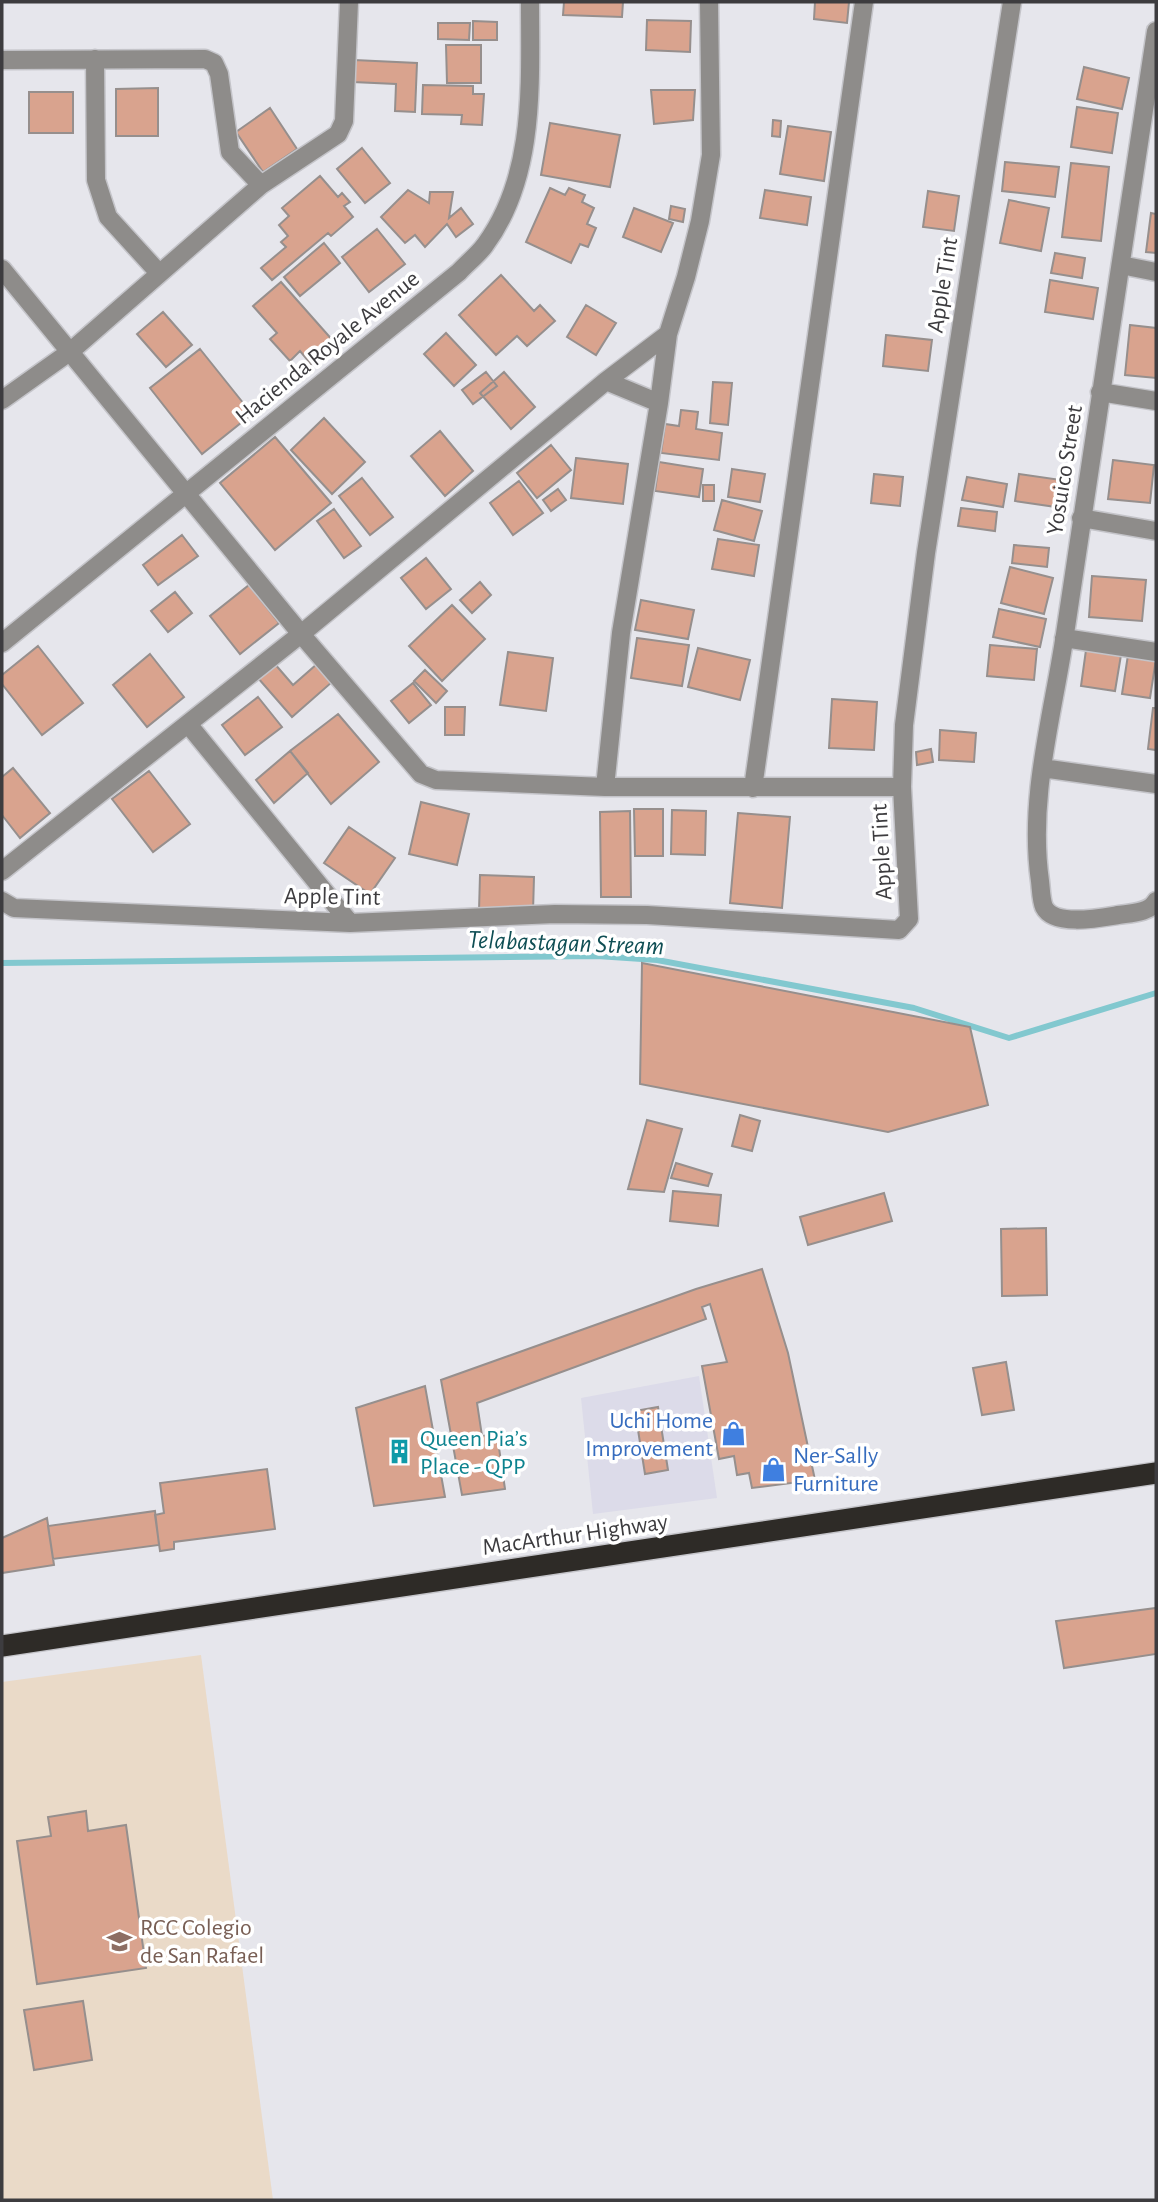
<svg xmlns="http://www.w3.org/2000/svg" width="1158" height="2202" viewBox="0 0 1158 2202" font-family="'Alegreya Sans',sans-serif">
<rect width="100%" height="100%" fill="#e6e6ec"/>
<!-- built -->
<path fill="#dcdbe9" d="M699,1376L717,1498L593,1514L581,1398Z"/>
<!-- education -->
<path fill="#eadac8" d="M201,1655L273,2200H2V1682Z"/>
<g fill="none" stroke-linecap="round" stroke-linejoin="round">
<!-- stream -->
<path stroke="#82c8cf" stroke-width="6" d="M2,963L597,956L657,960L914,1008L1009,1038L1156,993"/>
</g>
<!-- building -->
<path fill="#d9a38e" stroke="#968f8d" stroke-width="2" d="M564,2H623L622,17L563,15Z
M815,2H849L847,23L814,19Z
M647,20L691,21L690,52L646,50Z
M473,21L497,22V40H473Z
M438,23H470L469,40L438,39Z
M446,45H481V83H447Z
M354,60L417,63L415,112L395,111L396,84L353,82Z
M1084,67L1129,78L1122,109L1077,99Z
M423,85L473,86V94H484L482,125L461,124L462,115L422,114Z
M158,88V136H116V89Z
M651,90H695L693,120L654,124Z
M29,92H73V133H29Z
M1077,107L1118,113L1112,153L1071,147Z
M270,108L297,149L263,172L236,132Z
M773,120L781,121L780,137L772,136Z
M550,123L620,135L610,187L541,175Z
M788,126L831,132L824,181L780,174Z
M362,148L390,183L365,203L337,169Z
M1005,162L1059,167L1055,197L1002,191Z
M1071,163L1109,167L1101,241L1062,237Z
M320,176L338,197L342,193L350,202L344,206L353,217L331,236L328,233L272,280L261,268L286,247L281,242L288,236L279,225L289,216L282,208Z
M550,188L565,195L569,188L585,195L582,202L594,208L587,224L596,228L588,247L580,244L571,263L526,242Z
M408,190L429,203L430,192H453L449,218L461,208L473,224L456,237L447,224L425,247L415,235L405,243L381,217Z
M765,190L811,197L807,225L760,218Z
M928,191L959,196L954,231L923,227Z
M1009,200L1049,208L1041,251L1000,243Z
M671,206L685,209L683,222L669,219Z
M634,208L673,223L661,252L623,237Z
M1151,213L1156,214V253L1146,252Z
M377,229L405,264L369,292L342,257Z
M324,243L340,263L300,296L284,277Z
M1055,253L1085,258L1082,278L1051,273Z
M501,275L534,311L540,305L555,321L527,346L517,336L496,355L459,315Z
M1050,280L1098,288L1093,319L1045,312Z
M281,282L335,343L311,364L300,351L290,361L270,339L277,333L253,306Z
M586,305L616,323L596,355L567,337Z
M163,312L192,345L166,367L137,334Z
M1130,325L1156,328V378L1125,375Z
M446,333L476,365L454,386L424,354Z
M886,335L932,340L928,371L883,366Z
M200,349L252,414L202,454L150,388Z
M486,372L497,386L473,404L462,390Z
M504,372L535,407L511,429L480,393Z
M713,382L732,383L728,425L710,423Z
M681,410L698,412L696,429L722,433L719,460L661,453L665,424L679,426Z
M324,418L365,462L332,494L291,450Z
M440,431L473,471L445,496L411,456Z
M275,437L331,503L275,550L220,483Z
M551,445L571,470L537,498L517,473Z
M576,458L628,464L623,504L571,498Z
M1113,460L1154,465L1150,503L1108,499Z
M659,462L703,469L699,497L655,491Z
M732,469L765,474L760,502L728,497Z
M874,474L903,477L900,506L871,503Z
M1019,474L1068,481L1063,508L1015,501Z
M967,477L1007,484L1003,507L962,500Z
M362,478L393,517L370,535L339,496Z
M519,481L543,513L513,535L490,503Z
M703,485H714V501H703Z
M558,489L566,500L551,511L543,500Z
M722,500L762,511L754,541L714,530Z
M961,508L997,512L995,531L958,526Z
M334,509L361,546L344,558L317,521Z
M182,535L198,556L158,585L143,565Z
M718,539L759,545L754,576L712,569Z
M1014,545L1049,548L1047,567L1012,563Z
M426,558L451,589L426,609L401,578Z
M1010,567L1053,578L1044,614L1001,603Z
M1092,576L1146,580L1142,621L1089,617Z
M480,582L491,595L472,613L460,600Z
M249,585L279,623L240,654L210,616Z
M175,592L192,613L168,632L151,611Z
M641,600L694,610L688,639L635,630Z
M452,605L485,639L442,681L409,646Z
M999,609L1046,619L1040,647L993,637Z
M637,638L689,645L682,686L631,678Z
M990,645L1037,649L1034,680L987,676Z
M38,646L83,703L42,735L2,684V675Z
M698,648L750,660L740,700L688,687Z
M1086,650L1121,655L1115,691L1081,686Z
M508,652L553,658L546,711L500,705Z
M150,654L184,697L147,727L113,685Z
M1128,655L1156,659L1150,698L1122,694Z
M274,663L293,685L317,664L332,682L292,717L258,678Z
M425,670L447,691L436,703L414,681Z
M413,683L431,705L409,723L391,701Z
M258,697L282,727L245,755L222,725Z
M832,699L877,702L874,750L829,748Z
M445,707H465L464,735H445Z
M1153,708H1156V750L1148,749Z
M338,714L379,762L331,804L290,751Z
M940,730L976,733L974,762L939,760Z
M931,749L933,762L917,765L916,752Z
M290,751L308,773L274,803L256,780Z
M13,768L50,813L20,838L2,815V777Z
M149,771L190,824L153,852L112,799Z
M421,802L469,814L457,865L409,854Z
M634,809H663V856H635Z
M672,810L706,811L705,855L671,854Z
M630,811L631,897H601L600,812Z
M738,813L790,817L782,908L730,903Z
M349,827L395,858L370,894L324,863Z
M480,875L534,877L533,912L479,911Z
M642,963L970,1027L988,1105L888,1132L640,1084Z
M740,1115L760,1121L752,1151L732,1146Z
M647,1120L682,1129L664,1192L628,1189Z
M676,1163L712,1174L708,1186L671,1178Z
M673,1191L721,1195L718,1226L670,1221Z
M884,1193L892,1221L808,1245L800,1217Z
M1046,1228L1047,1295L1002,1296L1001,1229Z
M762,1269L788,1353L815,1480L752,1488L749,1473L737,1475L734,1456L719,1459L702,1366L727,1362L710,1304L702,1307L706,1319L477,1403L482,1436L497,1434L505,1489L462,1495L441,1380L696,1289Z
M1006,1362L1014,1410L982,1415L973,1368Z
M425,1386L445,1497L374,1506L356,1408Z
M658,1407L668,1470L645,1474L635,1411Z
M267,1469L275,1529L174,1542V1549L160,1551L155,1515L164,1513L160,1483Z
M155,1511L159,1545L53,1559L48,1526Z
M47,1518L54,1565L2,1573V1538Z
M1156,1608V1654L1064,1668L1056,1621Z
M86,1811L88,1831L126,1825L146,1968L37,1984L17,1841L51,1836L48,1817Z
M83,2001L92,2060L34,2070L24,2010Z"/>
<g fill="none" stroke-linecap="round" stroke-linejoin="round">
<defs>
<path id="minor" d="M1156,31C1126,232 1094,433 1065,634C1053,715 1028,798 1040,881C1041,889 1041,900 1044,907C1054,927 1100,918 1118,915C1131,913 1150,913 1156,901
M95,59L96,180L108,217L159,273
M2,60L205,59L214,63L219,74L230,152L261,185
M1121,265L1156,272
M2,269L301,634L421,774L436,780L605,787H902
M606,381L659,403
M1100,392L1156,401
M2,400L71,351L261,185L338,134L344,121L349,2
M1081,518L1156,531
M1064,638L1156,652
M2,643L459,272C467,263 478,255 485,245C536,176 530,83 530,2
M188,724L350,923
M1042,768L1156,784
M605,787L621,633L659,403L668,334
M753,788L864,2
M2,871L301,634L606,381L668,334L686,277L700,221L711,155L709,2
M2,901L14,908L350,923L555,914L647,915L899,930L909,919L902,787L904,725L926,553L1012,2"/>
<path id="highway" d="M2,1646L1156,1473"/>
</defs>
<!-- minor casing -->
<use href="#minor" stroke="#c4c4c9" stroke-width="21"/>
<!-- highway casing -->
<use href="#highway" stroke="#c4c4c9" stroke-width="24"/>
<!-- minor -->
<use href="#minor" stroke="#8e8c8a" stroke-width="18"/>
<!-- highway -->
<use href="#highway" stroke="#2e2b27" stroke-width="21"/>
</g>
<!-- icons -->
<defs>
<symbol id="shop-bare" viewBox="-9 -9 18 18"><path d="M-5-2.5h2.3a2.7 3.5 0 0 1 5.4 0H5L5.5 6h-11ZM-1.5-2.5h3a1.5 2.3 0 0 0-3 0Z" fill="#3f7fe0" stroke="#fff" stroke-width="2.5" paint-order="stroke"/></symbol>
<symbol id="building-bare" viewBox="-9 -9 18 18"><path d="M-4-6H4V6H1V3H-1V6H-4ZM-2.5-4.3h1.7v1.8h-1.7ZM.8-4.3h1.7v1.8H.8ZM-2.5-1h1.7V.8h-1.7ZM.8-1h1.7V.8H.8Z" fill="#0f9aa8" stroke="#fff" stroke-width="2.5" paint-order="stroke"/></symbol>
<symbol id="school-bare" viewBox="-9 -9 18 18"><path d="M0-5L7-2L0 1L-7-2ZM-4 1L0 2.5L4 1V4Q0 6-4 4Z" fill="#8d6e63" stroke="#fff" stroke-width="2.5" paint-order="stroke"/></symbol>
</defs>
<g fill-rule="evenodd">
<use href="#shop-bare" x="716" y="1416" width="35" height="35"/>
<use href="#building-bare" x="382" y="1434" width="35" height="35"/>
<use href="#shop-bare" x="756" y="1452" width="35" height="35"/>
<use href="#school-bare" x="102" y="1924" width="35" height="35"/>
</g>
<g text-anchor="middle" stroke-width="7" stroke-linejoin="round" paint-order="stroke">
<!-- street labels -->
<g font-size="24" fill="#3d3c3f" stroke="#fff">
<text transform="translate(942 285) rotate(-81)" y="8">Apple Tint</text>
<text transform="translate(327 347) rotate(-39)" y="8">Hacienda Royale Avenue</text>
<text transform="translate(1064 470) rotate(-81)" y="8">Yosuico Street</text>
<text transform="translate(881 852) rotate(-93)" y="8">Apple Tint</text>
<text transform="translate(332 896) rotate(1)" y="8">Apple Tint</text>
<text transform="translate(575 1534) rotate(-8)" y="8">MacArthur Highway</text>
</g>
<!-- shop labels -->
<g font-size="24" fill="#366cbe" stroke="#fff" text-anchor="end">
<text x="713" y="1428">Uchi Home<tspan x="713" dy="28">Improvement</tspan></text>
<text x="793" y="1463" text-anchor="start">Ner-Sally<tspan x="793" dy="28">Furniture</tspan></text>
</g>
<!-- culture labels -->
<g font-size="24" fill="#0d838f" stroke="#fff" text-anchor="start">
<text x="420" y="1446">Queen Pia’s<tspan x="420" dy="28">Place - QPP</tspan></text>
</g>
<!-- education labels -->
<g font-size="24" fill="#785e54" stroke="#fff" text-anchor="start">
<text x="140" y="1935">RCC Colegio<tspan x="140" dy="28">de San Rafael</tspan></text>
</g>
<!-- water labels -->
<g font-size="26" font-style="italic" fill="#0f4e54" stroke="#fff">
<text transform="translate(566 942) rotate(2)" y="9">Telabastagan Stream</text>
</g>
</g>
<!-- border -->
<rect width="1158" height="2202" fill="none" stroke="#3d3c3f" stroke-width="7"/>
</svg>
